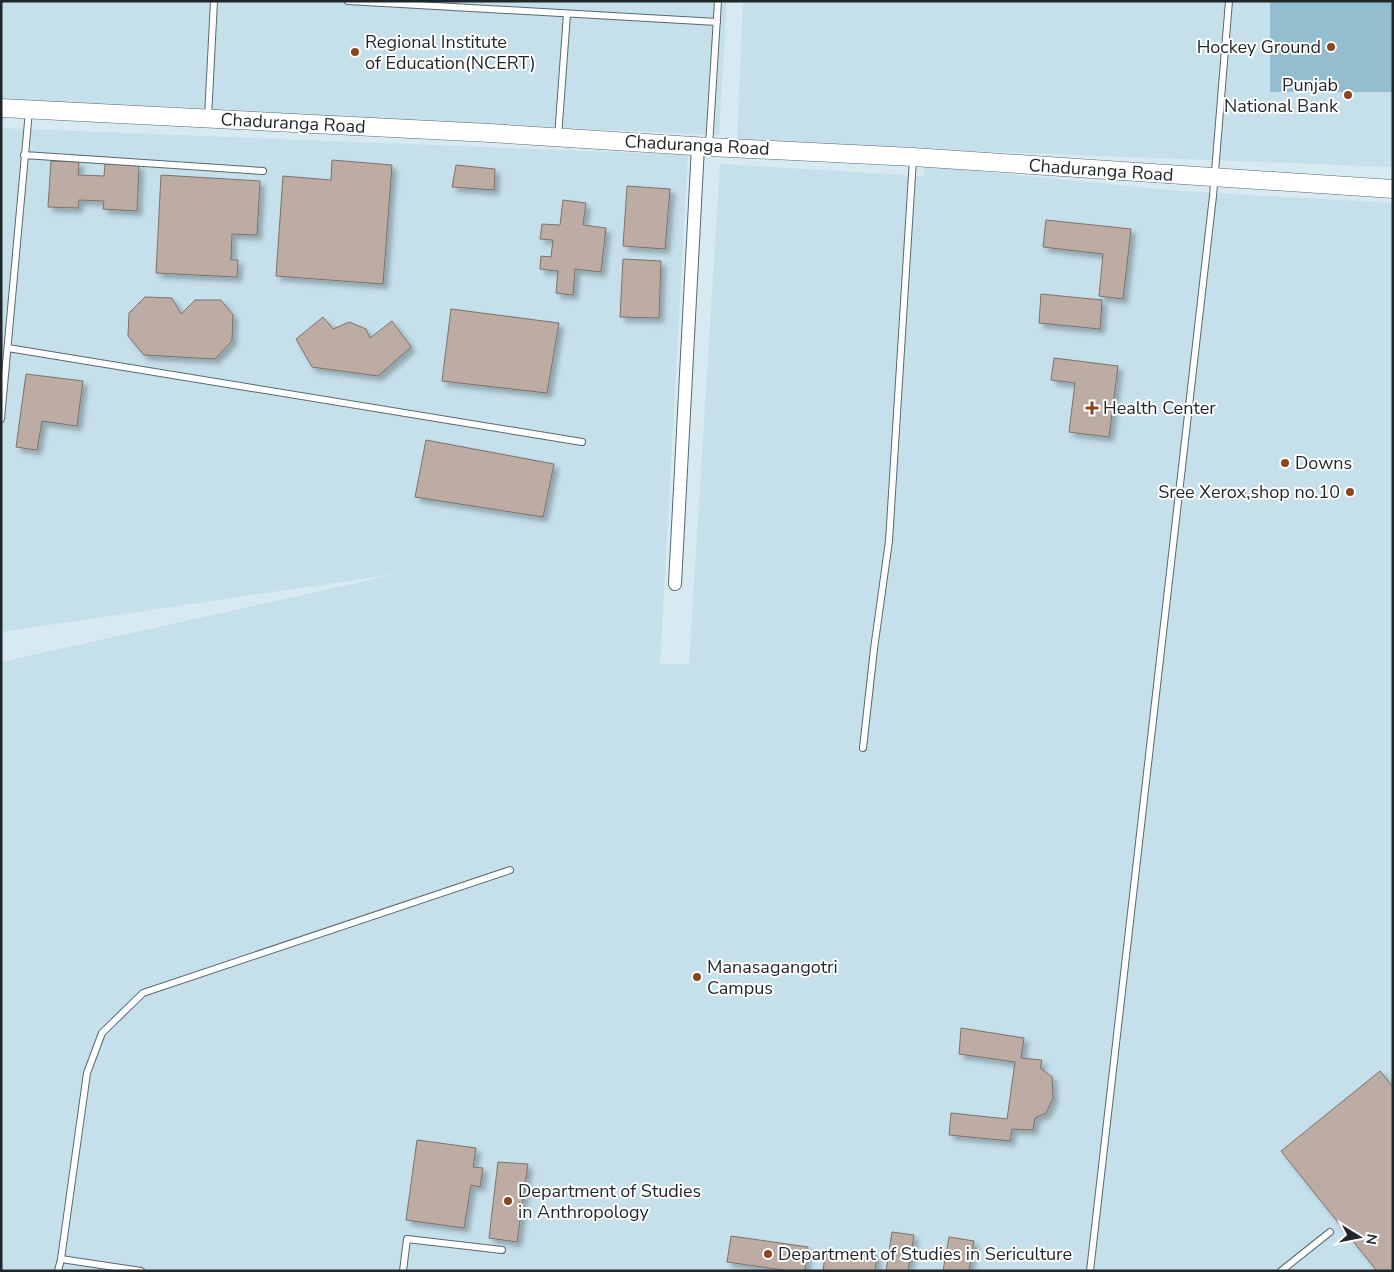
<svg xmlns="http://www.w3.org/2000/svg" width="1394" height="1272" viewBox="0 0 1394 1272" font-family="'Nunito Sans',sans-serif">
<defs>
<filter id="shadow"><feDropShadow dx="4.5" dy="4.5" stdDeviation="2.5" flood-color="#0004"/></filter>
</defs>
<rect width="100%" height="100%" fill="#d7eaf2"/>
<!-- built -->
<path fill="#c5e0eb" d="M1,1H727L719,135L1,103Z
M743,1H1393V167L737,142Z
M1,128L688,155L660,664H689L720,164L923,176L925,166L1180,191L1393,203V1271H1V662L396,574L1,632Z"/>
<!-- green -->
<path fill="#93bed0" d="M1270,1H1393V92H1270Z"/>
<!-- building -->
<path fill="#bdaca4" stroke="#7f7068" filter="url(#shadow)" d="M332,160L392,165L383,284L276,276L283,176L331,180Z
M51,161L79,162L78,175L104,176L105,164L139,165L137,211L103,209L104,201L79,200L78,208L48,207Z
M456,165L495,169L494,190L452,187Z
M161,175L260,181L257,235L232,234L231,260H238L237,277L156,273Z
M627,186L670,189L665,249L623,246Z
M563,200L586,203L583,225L606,228L601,272L575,269L573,295L556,293L558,271L540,269L541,256L551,257L553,240L540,239L542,224L560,225Z
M1046,220L1131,229L1123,299L1099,296L1103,254L1043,247Z
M623,259L661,261L659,318L620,317Z
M1041,294L1102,300L1100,329L1039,323Z
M145,297L172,298L181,314L195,300H221L233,315L232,341L215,359L144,355L128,336L129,313Z
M451,309L559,323L547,393L442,381Z
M323,317L333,329L349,322L366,329L370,338L392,321L411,347L378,376L312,367L296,339Z
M1054,358L1118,366L1109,437L1069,432L1075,383L1051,380Z
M26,374L83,381L77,426L42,421L37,450L16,447Z
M426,440L554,464L543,517L415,497Z
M961,1028L1024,1038L1021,1058L1042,1060L1040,1068L1052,1077L1053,1098L1046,1113L1035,1118L1033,1130L1012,1129L1010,1141L949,1135L951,1113L1007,1119L1015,1062L959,1054Z
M1380,1071L1393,1087V1271H1377L1281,1151Z
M417,1140L476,1148L473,1167L483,1168L480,1187L471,1185L464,1228L406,1220Z
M498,1162L528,1164L517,1242L489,1238Z
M892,1232L914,1235L908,1270L910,1271H886Z
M731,1236L808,1247L805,1271H790L727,1262Z
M949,1237L974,1241L969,1271H943Z
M826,1249L877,1256L875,1271H823Z"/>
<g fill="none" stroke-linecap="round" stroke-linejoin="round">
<defs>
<path id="lane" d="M348,1L717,22
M208,117L214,1
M558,137L567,14
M709,146L718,1
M24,155L263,171
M8,348L582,442
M1,419L29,111
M863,748L874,649L889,541L913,159
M61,1259L141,1271
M58,1271L61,1259L87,1073L102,1033L143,993L510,870
M403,1271L407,1239L502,1250
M1090,1271L1213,196L1229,1
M1281,1271L1330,1232"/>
<path id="street" d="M675,584L698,146"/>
<path id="secondary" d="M1,108L490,133L709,147L913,157L1393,189"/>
</defs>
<!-- lane casing -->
<use href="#lane" stroke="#58686f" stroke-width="8"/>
<!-- street casing -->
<use href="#street" stroke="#58686f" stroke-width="14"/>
<!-- secondary casing -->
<use href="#secondary" stroke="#58686f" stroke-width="19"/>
<!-- lane -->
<use href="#lane" stroke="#fff" stroke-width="6"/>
<!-- street -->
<use href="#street" stroke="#fff" stroke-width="12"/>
<!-- secondary -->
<use href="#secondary" stroke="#fff" stroke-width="18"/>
</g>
<!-- markers -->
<g fill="#8b461d" stroke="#fff" stroke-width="2">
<circle cx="1331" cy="47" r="5"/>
<circle cx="355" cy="52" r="5"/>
<circle cx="1348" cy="95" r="5"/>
<path d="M1089.5 400.5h5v5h5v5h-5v5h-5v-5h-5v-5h5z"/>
<circle cx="1285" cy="463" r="5"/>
<circle cx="1350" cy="492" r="5"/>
<circle cx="697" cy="977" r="5"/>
<circle cx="508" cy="1201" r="5"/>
<circle cx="768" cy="1254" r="5"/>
</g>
<g text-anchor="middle" stroke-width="4" stroke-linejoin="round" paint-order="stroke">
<!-- poi labels -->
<g font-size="18" fill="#1f2629" stroke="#fff" text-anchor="start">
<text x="365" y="48">Regional Institute<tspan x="365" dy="21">of Education(NCERT)</tspan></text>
<text x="1321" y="53" text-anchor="end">Hockey Ground</text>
<text x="1338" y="91" text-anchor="end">Punjab<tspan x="1338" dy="21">National Bank</tspan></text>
<text x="1103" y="414">Health Center</text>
<text x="1295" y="469">Downs</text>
<text x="1340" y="498" text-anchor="end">Sree Xerox,shop no.10</text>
<text x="707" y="973">Manasagangotri<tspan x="707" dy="21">Campus</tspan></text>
<text x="518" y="1197">Department of Studies<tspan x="518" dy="21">in Anthropology</tspan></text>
<text x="778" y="1260">Department of Studies in Sericulture</text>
</g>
<!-- street labels -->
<g font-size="18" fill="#1f2629" stroke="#fff">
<text transform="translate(293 123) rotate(3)" y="6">Chaduranga Road</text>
<text transform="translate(697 145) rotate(3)" y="6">Chaduranga Road</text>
<text transform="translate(1101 170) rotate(4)" y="6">Chaduranga Road</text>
</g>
</g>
<!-- border -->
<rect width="1394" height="1272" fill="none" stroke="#1f2629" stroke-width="5"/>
<!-- north arrow -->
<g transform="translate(1359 1237) rotate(100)" stroke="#ffffff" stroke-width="4" paint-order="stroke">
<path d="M0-4L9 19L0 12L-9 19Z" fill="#1f2629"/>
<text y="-8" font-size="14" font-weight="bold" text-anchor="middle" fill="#1f2629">N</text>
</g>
</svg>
